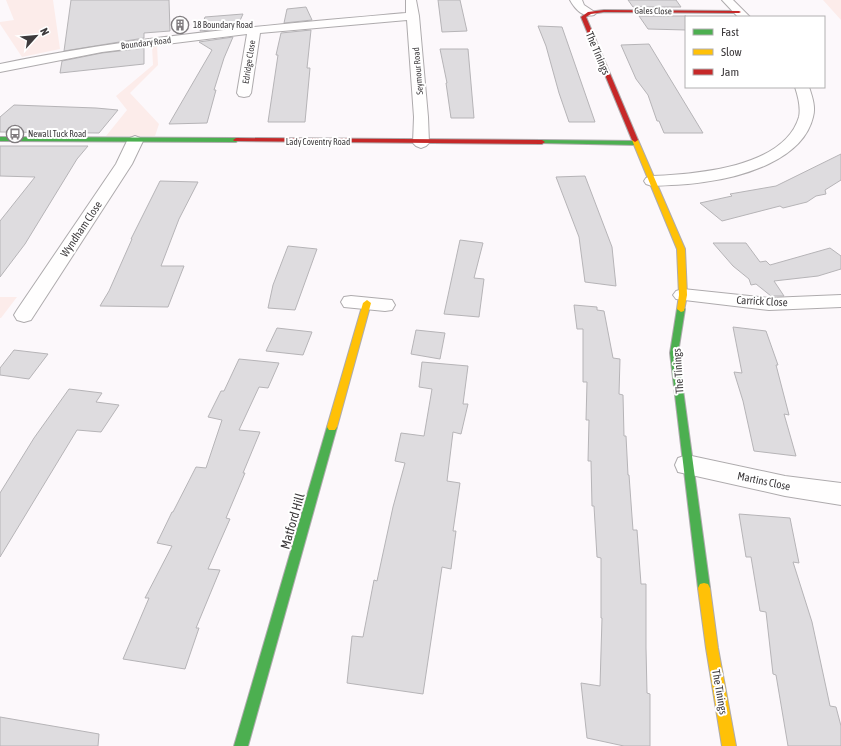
<svg xmlns="http://www.w3.org/2000/svg" width="841" height="746" viewBox="0 0 841 746" font-family="'Asap Condensed',sans-serif">
<rect width="100%" height="100%" fill="#fcf8fb"/>
<!-- green -->
<path fill="#fcecea" d="M6,0H53L60,49L22,57L0,24V22L14,20Z
M823,0H841V20Z
M157,45L158,65L130,93L159,124L155,136H106L127,110L116,96L153,65L152,46Z
M0,297H17L1,318H0Z"/>
<!-- building -->
<path fill="#dedcdf" stroke="#b6b4b7" d="M71,0H169L170,31L144,33V38L64,51Z
M438,0H460L467,31L442,32Z
M628,0H676L681,7H633Z
M306,7L312,20L284,23L287,9Z
M243,14L237,27L200,31L205,17Z
M639,16H686V30L648,29Z
M538,26L562,27L595,122H569L559,93L546,46Z
M311,30L307,68H310L305,122H268L278,55H276L281,33Z
M233,37L224,58L214,90H216L207,123L169,124L212,50L199,42Z
M649,44L703,133H664L659,121H657L648,95L636,79L621,45Z
M144,48V64L60,73L62,61L102,53Z
M440,49H468L474,118H451L446,83H447Z
M14,105L96,108L118,110L99,133L0,132V117Z
M0,146H88L77,159L25,244L0,277V221L35,177L0,176Z
M841,154V180L825,190L826,194L816,196L807,202L783,208L780,206L722,221L700,203L732,196L730,194L776,186Z
M585,176L612,247L616,286L585,282L579,237L556,177Z
M160,181L198,182L179,219L161,266H184L168,307L100,306L109,291L132,239H131Z
M460,240L483,243L474,278L484,279L479,317L444,314Z
M713,243H746L760,262L766,261L770,265L830,248L841,256V269L818,276L774,281L784,296H771L756,284L751,285L749,279L733,266Z
M288,246L317,249L295,310L268,308L273,285Z
M574,305L597,307V310L604,311L613,358L620,359L619,394L623,395L624,436H626L628,475H629L633,530H637L641,584H646V648L647,693L650,694V746H624L587,738L581,683L600,686L602,618H601V558L597,557L594,506H592L591,461H588L589,420H586L587,382H583V329H577Z
M733,327L766,331L778,365H776L789,415L784,414L796,456L754,451L743,401L734,372L742,373Z
M277,328L312,332L303,355L266,351Z
M416,330L445,333L440,359L411,354Z
M14,350L48,354L29,379L0,375V368Z
M239,359L279,363L268,388L259,387L239,430L260,432L243,473H245L226,518L230,519L208,569L220,570L196,628H199L185,669L123,659L149,598H145L172,546L157,543L172,512H173L196,467L206,468L222,420L208,417L221,391H224Z
M422,362L468,366L463,404H468L461,434L453,432L447,481L460,483L453,531H456L451,569L442,567L423,694L347,683L352,636L363,637L374,580L377,581L393,507L405,463L395,461L401,433L424,436L432,389L419,387Z
M69,389L102,393L96,402L119,405L101,432L77,430L0,557V493L34,438Z
M739,514L790,518L799,563L793,562L812,622L830,706L836,707L841,726V746H788L776,675L773,674L766,612L760,611L751,557H746Z
M0,717L99,734L98,746H0Z"/>
<g fill="none" stroke-linecap="round" stroke-linejoin="round">
<defs>
<path id="street" d="M406,0H416L419,16L428,117L429,143L426,146L421,148L416,146L413,143L414,117L407,20L260,33L251,93L249,96L244,97L239,96L237,93L247,34L102,52L0,72V64C134,36 270,25 406,13Z
M570,0H582L584,5L596,13L594,15C583,18 575,9 570,0Z
M722,0H733L750,17H738Z
M795,87H809C812,96 816,107 813,117C803,160 742,177 704,182C687,185 669,185 652,186L646,184L644,181L646,178L652,176C695,174 784,168 799,117C801,108 798,96 795,87Z
M135,136L140,138L143,141L132,164L31,320L24,322L17,320L14,315L17,310L116,164L127,141L130,138Z
M683,289L769,298L841,295V307L769,310L676,299L673,295L676,291Z
M351,296L392,300L395,305L392,310L385,311L344,307L341,302L344,297Z
M687,455L785,476L841,483V505L785,496L678,472L675,465L678,458Z"/>
<path id="fast" d="M0,137L236,138L239,140L236,142L0,141Z
M542,140L636,141L639,143L636,145L540,143V141Z
M681,306L685,309L678,353L710,588L708,592L704,593L700,592L698,588L670,353L677,309Z
M332,423L335,424L337,427L248,746H234L327,427L329,424Z"/>
<path id="slow" d="M635,138L638,140L685,249L687,295L684,311L681,312L677,309L679,295L677,249L632,140Z
M367,300L371,303L337,427L335,430H329L327,427L363,303Z
M704,583L708,584L710,588L718,648L736,746H722L706,648L698,588L700,584Z"/>
<path id="jam" d="M604,10L739,11L741,12L739,13L604,12L591,14L586,17L638,140L635,142L632,140L581,17L588,12Z
M236,138L542,140L545,142L542,144L234,141L233,140Z"/>
</defs>
<!-- street casing -->
<use href="#street" stroke="#aeabad" stroke-width="2"/>
<!-- fast casing -->
<use href="#fast" stroke="#aeabad" stroke-width="2"/>
<!-- slow casing -->
<use href="#slow" stroke="#aeabad" stroke-width="2"/>
<!-- jam casing -->
<use href="#jam" stroke="#aeabad" stroke-width="2"/>
<!-- street -->
<use href="#street" fill="#fffefe" fill-rule="evenodd"/>
<!-- fast -->
<use href="#fast" fill="#4caf50" fill-rule="evenodd"/>
<!-- slow -->
<use href="#slow" fill="#ffc107" fill-rule="evenodd"/>
<!-- jam -->
<use href="#jam" fill="#c62828" fill-rule="evenodd"/>
</g>
<!-- icons -->
<defs>
<symbol id="building-ring" viewBox="-11 -11 22 22"><circle r="9.5" fill="#fff" stroke="#807c7f" stroke-width="1.5"/><path d="M-4-6H4V6H1V3H-1V6H-4ZM-2.5-4.3h1.7v1.8h-1.7ZM.8-4.3h1.7v1.8H.8ZM-2.5-1h1.7V.8h-1.7ZM.8-1h1.7V.8H.8Z" fill="#807c7f"/></symbol>
<symbol id="bus-ring" viewBox="-11 -11 22 22"><circle r="9.5" fill="#fff" stroke="#807c7f" stroke-width="1.5"/><path d="M-5-6H5V4H4V6H2V4H-2V6H-4V4H-5ZM-3.5-4V0h7V-4ZM-3.5 1.2v1.5H-2V1.2ZM2 1.2v1.5H3.5V1.2Z" fill="#807c7f"/></symbol>
</defs>
<g fill-rule="evenodd">
<use href="#building-ring" x="170" y="15" width="20" height="20"/>
<use href="#bus-ring" x="5" y="124" width="20" height="20"/>
</g>
<g text-anchor="middle" stroke-width="4" stroke-linejoin="round" paint-order="stroke">
<!-- far-street labels -->
<g font-size="9" fill="#3d3a3c" stroke="#fff">
<text transform="translate(653 11) rotate(1)" y="3">Gales Close</text>
<text transform="translate(146 43) rotate(-7)" y="3">Boundary Road</text>
<text transform="translate(249 62) rotate(-81)" y="3">Edridge Close</text>
<text transform="translate(418 71) rotate(-95)" y="3">Seymour Road</text>
<text x="318" y="145">Lady Coventry Road</text>
</g>
<!-- far-poi labels -->
<g font-size="9" fill="#3d3a3c" stroke="#fff" text-anchor="start">
<text x="193" y="28">18 Boundary Road</text>
<text x="28" y="137">Newall Tuck Road</text>
</g>
<!-- street labels -->
<g font-size="11" fill="#3d3a3c" stroke="#fff">
<text transform="translate(598 53) rotate(67)" y="4">The Tinings</text>
<text transform="translate(81 229) rotate(-56)" y="4">Wyndham Close</text>
<text transform="translate(762 301) rotate(3)" y="4">Carrick Close</text>
<text transform="translate(678 371) rotate(-94)" y="4">The Tinings</text>
<text transform="translate(764 481) rotate(12)" y="4">Martins Close</text>
<text transform="translate(720 692) rotate(80)" y="4">The Tinings</text>
</g>
<!-- near-street labels -->
<g font-size="13" fill="#3d3a3c" stroke="#fff">
<text transform="translate(292 521) rotate(-74)" y="5">Matford Hill</text>
</g>
</g>
<!-- legend -->
<rect x="685" y="16" width="140" height="72" fill="#ffffff" stroke="#b1b0b1"/>
<rect x="693" y="29" width="20" height="6" fill="#4caf50" stroke="#b1b0b1"/>
<text x="721" y="36" font-size="12" fill="#3d3a3c">Fast</text>
<rect x="693" y="49" width="20" height="6" fill="#ffc107" stroke="#b1b0b1"/>
<text x="721" y="56" font-size="12" fill="#3d3a3c">Slow</text>
<rect x="693" y="69" width="20" height="6" fill="#c62828" stroke="#b1b0b1"/>
<text x="721" y="76" font-size="12" fill="#3d3a3c">Jam</text>
<!-- north arrow -->
<g transform="translate(36 36) rotate(63)" stroke="#ffffff" stroke-width="3" paint-order="stroke">
<path d="M0-3L7 15L0 10L-7 15Z" fill="#3d3a3c"/>
<text y="-6" font-size="11" font-weight="bold" text-anchor="middle" fill="#3d3a3c">N</text>
</g>
</svg>
